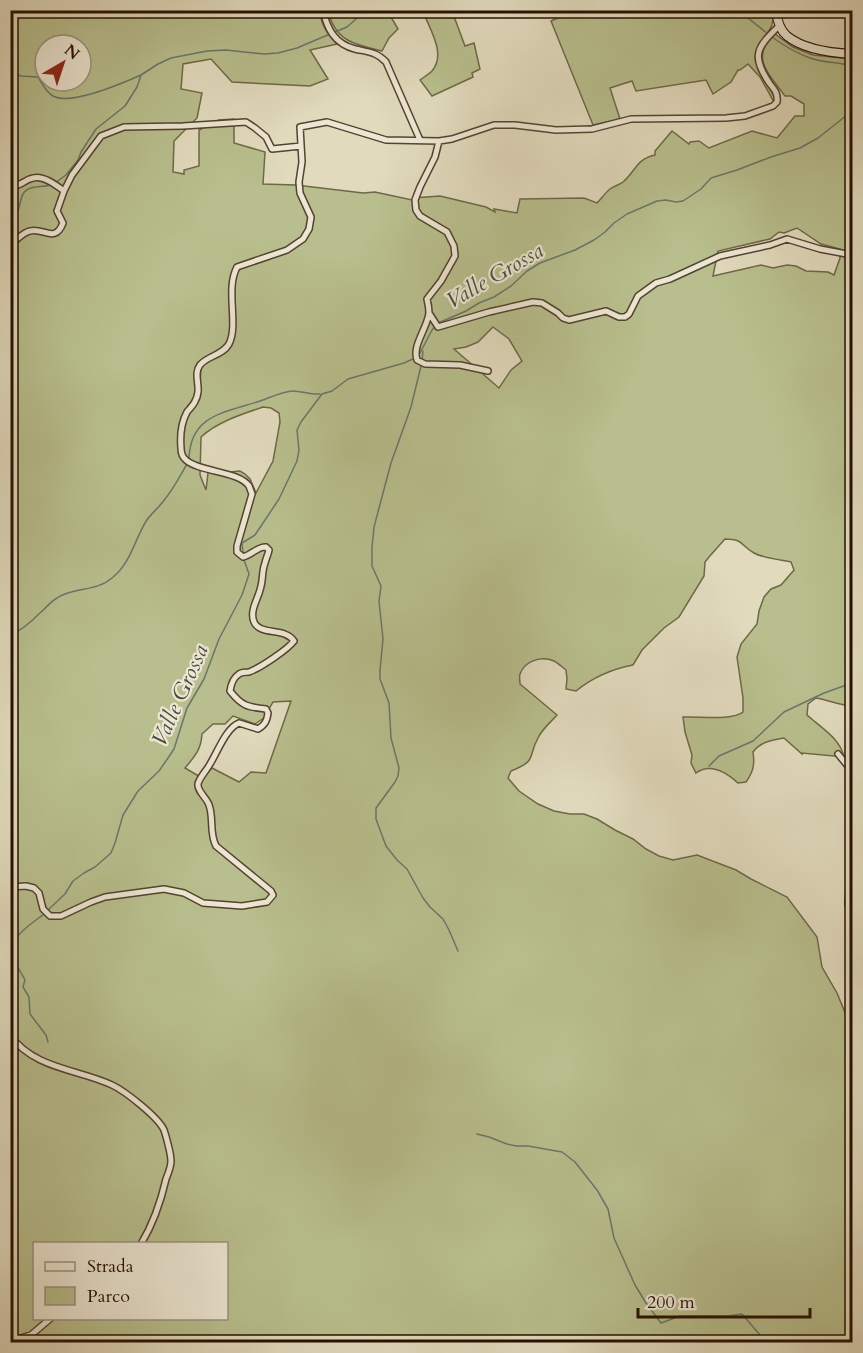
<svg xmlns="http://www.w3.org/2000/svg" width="863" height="1353" viewBox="0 0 863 1353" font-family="Cardo,serif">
<rect width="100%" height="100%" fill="#e1dabd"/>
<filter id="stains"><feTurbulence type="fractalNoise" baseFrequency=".00333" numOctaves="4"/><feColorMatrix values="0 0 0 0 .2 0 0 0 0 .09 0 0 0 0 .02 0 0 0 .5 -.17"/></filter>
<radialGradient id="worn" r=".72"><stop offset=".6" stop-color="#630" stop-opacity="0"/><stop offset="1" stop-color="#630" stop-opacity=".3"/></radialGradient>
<!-- green -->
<path fill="#b8be8d" stroke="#6e6846" stroke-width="1.5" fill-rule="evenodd" d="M576,10L771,11C771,11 773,19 773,20C772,36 751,43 756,63C759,75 769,87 775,97L774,102L760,77L748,64L740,70H738L731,82L713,94L706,80L636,91L632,81L610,88L620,119L593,125L551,21Z
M10,11H320C321,25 327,34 337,44L310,50L328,79L310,86L232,82L211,59L183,64L181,89L202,93L197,118L174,141L173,172L184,174V170L199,166V130L219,120L234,119V143L265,152L263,184L296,185L363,193L375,192L412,200L413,198L440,196L486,207L495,212L494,209L517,213L520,199L584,198L597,203C601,199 605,193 610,189C614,186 619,185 623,182C636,171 636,159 655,155V151L672,131L689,144L690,142L699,141L709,148L752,131L777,138L795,116H804V104L791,96H785C769,74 749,57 775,34L793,47L813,55L852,59V706C840,705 828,700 816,698L808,704L807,715C820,727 840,738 844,757L802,753V754L784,738C772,740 760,742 753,752C755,765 753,772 746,782L738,783C727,773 711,762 696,773L691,763L692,755L685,732L683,717C698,716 732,721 743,712V698L737,657L741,644L757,624L759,611L764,597L771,589L781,585L794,570L791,562C781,560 763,558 754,553C740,545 744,539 725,539L709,557L705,562L704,576L679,617L664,628L642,650L633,665C612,669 592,678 576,691L566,689L567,679L566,670C562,667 558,663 554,661C542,656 525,660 520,674C519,677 520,681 520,684L557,715C551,722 542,729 538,738C527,758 538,760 511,771L508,778L519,791L538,804L554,811L570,814H584L597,819L615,830L633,839L646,849L659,856L673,860L697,855L736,870L751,879L787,897L817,937L822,967L837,993L846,1015L847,1028L852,1034V1342H11ZM45,45H81V81H45ZM797,228L821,244L840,249V258L834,275L828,272L806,271L796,266L787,265L773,268L761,265L713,276L718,251L770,239L779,232L784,233ZM493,327L509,339L522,361L511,370L499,388L454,349L466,347L478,342ZM263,407L271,408L279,413L280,422L273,461L256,493L250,479L245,474L240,471L230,472L212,469L208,473L206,490L200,475L201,437C217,422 242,414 263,407ZM291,701L266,773L251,772L239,782L212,768L202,778L185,768C195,756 201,750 202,734L213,724H225L233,716L255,724L264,718L273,702ZM34,1244H226V1318H34Z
M328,11H452L465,46L474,43L480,69L472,73L473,77L432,96L420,80C424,77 429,74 432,71C446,55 431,31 424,14L391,11L388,12L398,29L389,38L382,51C355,45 335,41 328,11Z"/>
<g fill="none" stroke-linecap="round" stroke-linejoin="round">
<!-- stream -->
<path stroke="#68776a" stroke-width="1.5" d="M738,10L768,34
M335,32L347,27L366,10
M772,37C783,45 796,53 810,58C823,63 839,62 852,66
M10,72L21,76L38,77C42,83 46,92 53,96C71,106 123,83 141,75
M55,183L66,175L78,160L81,152L96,129L125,106L137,87L141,75L158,64L171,58L207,51L226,50L264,54L278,53L297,48L330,34
M10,201L18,204
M10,219C13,217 15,215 17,212C22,204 19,191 31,188C37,186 44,187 50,185
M419,355L432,330L438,323L466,311L479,303L494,297L511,286L527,271L540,263L575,250L594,240L605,232L614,223L627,214L657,201L666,200L676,202L683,201L701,189L711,178L737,170L771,157L800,148L818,138L852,111
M422,361L423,351
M421,366L411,407L391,463L374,527L372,547V566L381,586L379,601L383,639L380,670V679L389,703L391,738L399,768L398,776L395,782L376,808V819L386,846L397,860L407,869L423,898L430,907L443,919L449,930L458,951
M189,459C190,415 224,413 257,402C267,399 283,391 293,391C302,391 311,395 320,394
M243,553L242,543L255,535L279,499L297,461L299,450L297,430L301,422L322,394L332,391L348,379L404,363L415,358
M10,635C21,631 32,621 40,613C46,608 50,602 57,598C73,587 96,592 112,578C130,564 134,542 145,523C150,514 159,508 165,499C174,488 180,476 187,464
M709,766L719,756L753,741L784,712L824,693L852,683
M48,910L65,894L73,881L84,873L95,867L111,853L115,843L123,815L138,791L159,771L168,758L174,749L187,708L204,679L219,639L242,595L249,574L244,560
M44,914C28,927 4,938 16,963C18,969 22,974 25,980L23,987L29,997L30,1014L46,1035L48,1042
M477,1134L489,1137L507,1144L516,1146H528L562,1152L575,1162L597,1190L608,1209L614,1238L635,1285L646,1303L661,1323L680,1316H728L742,1314L766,1342"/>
<defs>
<path id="street" d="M323,10C327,29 335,44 355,49C368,52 377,52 386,62L420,140
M439,141L435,157L420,187L415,200L416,210L420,216L447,232L454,246L455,256L441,281L427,299C428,303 429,309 429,313C427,329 412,345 417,360L425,364L460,365L488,371
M10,186C22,187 23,180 33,178C43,175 56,185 64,191
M10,245C16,241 23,232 30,231C43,227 55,244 63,223L57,211L64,191L72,175L101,136L124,127L183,126L246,122L255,128L266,137L272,149L301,146
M429,313L438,327L489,312L533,302L542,303L558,313L563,318L569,320L606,311L619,317H625L629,314L638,296L656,283L670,279L720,256L770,245L787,239L820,249L852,255
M838,754L852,771
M852,847L848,904L852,918
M10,887L26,886L34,888L39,893L43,909L50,916H61L91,902L105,897L164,889L184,893L203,903L242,906L267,902L273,895L271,891L216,846C209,833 214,818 209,805C207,798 197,791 198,784C199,778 207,770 210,764C217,753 226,728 239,723L258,729C265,725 267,721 268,713L266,709C247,707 242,706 230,691C231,684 233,678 239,674C242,672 246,672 249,672C260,668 287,650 294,641C285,627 260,636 254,622C249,610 259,598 261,586C263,579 262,570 265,563C266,558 268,555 269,550L266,547C258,546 252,555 243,557L237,552V546L252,494C252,494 249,486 249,486C239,471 199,472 186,460C182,457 181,452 181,448C180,436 181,423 187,412C192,406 197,401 198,392C199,383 194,373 200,365C207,356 223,355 229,344C239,324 225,290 237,267L287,250L303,239L309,229L311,217L300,193L299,182L302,162L300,127L327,122L386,140L439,141L452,139L494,125H515L556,130L592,129L631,119L726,118L745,116L773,106L777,102C778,94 775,90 770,84C751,56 756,48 779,26
M10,1035C34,1069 78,1069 112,1085C125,1091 158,1117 164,1130C166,1136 171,1154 171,1161C171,1167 168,1174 166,1179C161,1201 153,1224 141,1244
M10,1341L31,1335L51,1318"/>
<path id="secondary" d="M776,10C777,20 780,30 787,36C803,49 833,53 852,54"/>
</defs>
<!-- street casing -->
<use href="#street" stroke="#54432f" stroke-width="8"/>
<!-- secondary casing -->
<use href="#secondary" stroke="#251100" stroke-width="10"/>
<!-- street -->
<use href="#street" stroke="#ece7d4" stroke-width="5"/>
<!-- secondary -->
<use href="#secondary" stroke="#ece7d4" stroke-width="8"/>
</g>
<g text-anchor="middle" stroke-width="4.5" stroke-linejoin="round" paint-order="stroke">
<!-- water labels -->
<g font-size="22" font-style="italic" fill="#4c4c3e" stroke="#ece7d4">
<text transform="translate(494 275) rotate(-30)" y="8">Valle Grossa</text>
<text transform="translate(179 695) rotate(-66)" y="8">Valle Grossa</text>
</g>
</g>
<!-- margin -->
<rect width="863" height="1353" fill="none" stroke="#e1dabd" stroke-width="36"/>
<rect x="12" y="12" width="839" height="1329" fill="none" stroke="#251100" stroke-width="3"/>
<rect x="18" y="18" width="827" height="1317" fill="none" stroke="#251100" stroke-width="1.5"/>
<!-- legend -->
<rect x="33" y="1242" width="195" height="78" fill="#ece7d4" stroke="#9c917f" stroke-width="1.5"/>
<rect x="45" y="1262" width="30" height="9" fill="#ece7d4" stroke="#9c917f" stroke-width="1.5"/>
<text x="87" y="1272" font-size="18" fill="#251100">Strada</text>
<rect x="45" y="1287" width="30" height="18" fill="#b8be8d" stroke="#9c917f" stroke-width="1.5"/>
<text x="87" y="1302" font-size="18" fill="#251100">Parco</text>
<!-- north arrow -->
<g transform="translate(63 63) rotate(39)"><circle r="28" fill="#ece7d4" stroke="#9c917f" stroke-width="1.5"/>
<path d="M0-4.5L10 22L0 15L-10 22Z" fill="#8f2418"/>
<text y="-9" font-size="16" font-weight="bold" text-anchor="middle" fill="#251100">N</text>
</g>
<!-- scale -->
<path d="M638 1308v9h172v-9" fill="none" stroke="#251100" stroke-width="3"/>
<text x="647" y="1308" font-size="18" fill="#251100" stroke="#ece7d4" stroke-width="4.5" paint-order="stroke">200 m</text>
<rect width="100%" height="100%" filter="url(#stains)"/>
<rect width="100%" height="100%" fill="url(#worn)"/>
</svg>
